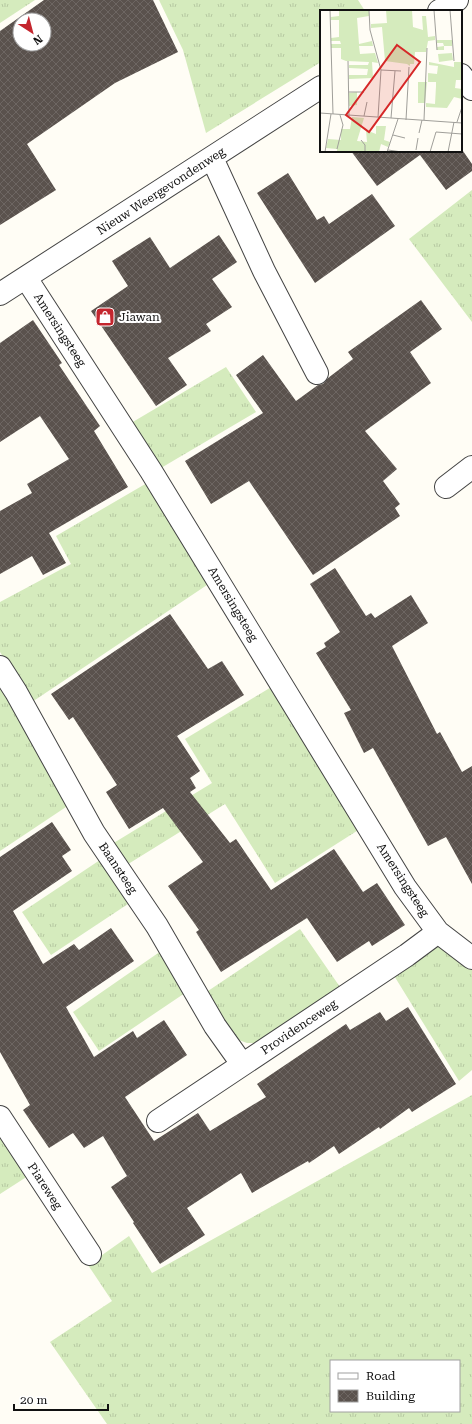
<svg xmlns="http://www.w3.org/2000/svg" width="472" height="1424" viewBox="0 0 472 1424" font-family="'Roboto Serif',serif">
<defs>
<pattern id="grass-tufts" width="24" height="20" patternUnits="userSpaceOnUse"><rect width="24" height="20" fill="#d5ebbd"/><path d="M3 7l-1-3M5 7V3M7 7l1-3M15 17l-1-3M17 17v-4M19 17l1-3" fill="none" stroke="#b6c8a1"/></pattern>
<pattern id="building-cross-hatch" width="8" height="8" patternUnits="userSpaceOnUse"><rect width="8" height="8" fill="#5a524d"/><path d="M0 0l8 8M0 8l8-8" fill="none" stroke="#6d6662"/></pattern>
</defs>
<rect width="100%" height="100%" fill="#fffdf5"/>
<!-- grass -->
<path fill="url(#grass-tufts)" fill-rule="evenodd" d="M0,0H35L0,23Z
M159,0H358L365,11H321V62L206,133L183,50Z
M472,190V322L409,239Z
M226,367L256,412L161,468L131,423Z
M147,483L210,583L32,702L0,652V602L71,564L56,536Z
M0,684L69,805L0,851Z
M273,686L360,829L275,883L225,804L125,866L112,844L212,783L185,739Z
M100,860L128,904L51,955L22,912Z
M300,929L340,987L259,1043H247L236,1039L205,993Z
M432,946H441L472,968V1070L459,1081L393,974Z
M161,951L185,993L99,1051L73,1012Z
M472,1095V1424H107L50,1342L112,1301L88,1265L129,1236L152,1273ZM331,1361H459V1411H331Z
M0,1134L28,1176L0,1194Z"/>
<!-- building -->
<path fill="url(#building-cross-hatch)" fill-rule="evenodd" d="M44,0H153L178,52L115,83L27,144L56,190L0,225V31ZM20,20H44V44H20Z
M351,151H463L472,164V171L446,190L420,155L377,186Z
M288,173L317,220L324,216L329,224L372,194L395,226L315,283L257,193Z
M219,235L237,262L212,279L232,307L206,324L211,331L168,358L187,385L156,406L91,311L128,286L112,261L150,237L170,268Z
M421,300L442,329L410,352L431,383L365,431L397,469L383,481L400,504L395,508L400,516L313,575L249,481L211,504L185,461L263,413L236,375L263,355L296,401L318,385L323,384L328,378L353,359L348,352Z
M33,320L62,363L59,365L100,426L94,431L128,487L49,533L66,563L43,575L32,556L0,574V511L32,493L27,484L69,459L40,416L0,442V343Z
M335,568L366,616L371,613L375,618L411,595L428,623L392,646L437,734L440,732L462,772L472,766V884L446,837L428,846L373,748L364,753L344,713L351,710L316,653L326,647L324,643L340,632L310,584Z
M170,614L208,669L222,661L244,695L177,736L200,771L190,778L196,788L190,792L230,843L236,839L271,890L334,849L363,892L377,883L405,925L372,946L369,941L337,962L307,918L221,972L196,932L199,930L168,886L203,862L163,808L129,829L106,792L117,785L73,717L69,720L51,694Z
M52,822L71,850L62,856L72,871L13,911L43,964L74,944L79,950L111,928L134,961L66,1007L94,1057L133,1031L137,1038L164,1020L187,1055L125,1097L154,1141L198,1113L210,1131L266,1097L257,1084L346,1024L350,1030L380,1012L386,1021L408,1007L456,1084L412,1112L409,1108L380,1129L379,1127L339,1154L334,1146L309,1163L308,1161L252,1193L241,1173L187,1208L205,1235L160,1264L133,1223L134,1222L111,1187L127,1176L103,1136L84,1148L73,1133L49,1148L23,1110L30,1105L0,1052V857Z"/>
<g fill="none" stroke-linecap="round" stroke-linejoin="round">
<defs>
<path id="minor" d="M439,11L457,0
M461,75L472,89
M212,158L264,271L317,373
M26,278L151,471L405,887L438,932L472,958
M0,294L321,87
M446,487L472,467
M0,667L16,692L94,833L157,926L215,1026L242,1064
M0,1117L90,1254
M158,1121L407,955L438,932"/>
</defs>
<!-- minor casing -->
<use href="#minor" stroke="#444" stroke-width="24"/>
<!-- minor -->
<use href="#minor" stroke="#fff" stroke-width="22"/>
</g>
<!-- icons -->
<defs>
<symbol id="shop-square" viewBox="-11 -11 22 22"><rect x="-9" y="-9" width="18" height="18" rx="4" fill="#c4262e" stroke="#fff"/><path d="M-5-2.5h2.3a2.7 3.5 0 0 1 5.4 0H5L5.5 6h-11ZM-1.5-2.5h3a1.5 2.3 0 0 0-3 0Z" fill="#fff"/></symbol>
</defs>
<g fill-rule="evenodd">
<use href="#shop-square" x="94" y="306" width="22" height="22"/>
</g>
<g text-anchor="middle" stroke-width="4" stroke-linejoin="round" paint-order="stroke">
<!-- street labels -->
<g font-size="12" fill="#111" stroke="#fff">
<text transform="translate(161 191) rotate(-33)" y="4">Nieuw Weergevondenweg</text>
<text transform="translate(60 330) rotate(57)" y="4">Amersingsteeg</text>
<text transform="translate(233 604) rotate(59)" y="4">Amersingsteeg</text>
<text transform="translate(118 868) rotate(56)" y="4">Baansteeg</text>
<text transform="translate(403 880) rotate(57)" y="4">Amersingsteeg</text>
<text transform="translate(299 1027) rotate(-34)" y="4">Providenceweg</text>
<text transform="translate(45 1186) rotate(57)" y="4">Piareweg</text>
</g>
<!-- poi labels -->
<g font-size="12" fill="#111" stroke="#fff" text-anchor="start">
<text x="119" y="321">Jiawan</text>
</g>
</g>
<!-- overview -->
<g transform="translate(320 10)">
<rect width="142" height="142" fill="#fffdf5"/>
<path d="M19,0H49V6L37,8L39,34L52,31L53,36H39L40,44L55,43L58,53L52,52L53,68L29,69V65H47L48,59L29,58V55H48L49,52L26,51L21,49V38H11V34H21L20,31H11V28L19,27V10H11V7L19,6ZM66,0H92L93,17L103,20L102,6H106L108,27L115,26V30L108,31L106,42H95L94,54H90V56L87,54L65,51L62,17L51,18V14L67,13ZM117,30H132V36H124V40H117V37L124,36L123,33H117ZM132,43L133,50L119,52L118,44ZM109,52L134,57V52H142V70H136L135,78L142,79V89L134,87L127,98L106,97V93L115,94L116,76V72H108V63L117,64L118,56L109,55ZM98,72H107L105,93H98ZM37,82V95L29,96V83ZM32,107L44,108L37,131L47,132L46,120L56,124V116H66L64,130L70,132L68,137L61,134L59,142H17V139L6,138L8,129L21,130V119H30Z" fill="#d5ebbd"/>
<path fill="none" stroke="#a09f9a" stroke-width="1" d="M10,0L13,104M49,0L50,20L61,60L58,107M114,0L117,40M130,0L134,51M28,51L29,106M61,60L81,61M28,82H44M0,103L142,113M44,106L47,92M71,108L75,61M86,110L89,57M104,110L107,38M137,112L142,97M99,123L102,110M73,125L85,128M41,130L45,135V142M17,139L23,115L20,105M68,140L82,142M96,140L98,128M5,142L11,104M67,142L78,109M110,142L116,122L142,124M128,142L134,112"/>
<path fill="#d62828" fill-opacity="0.15" stroke="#d62828" stroke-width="2" d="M77,35L100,52L49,122L26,105Z"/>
<rect width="142" height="142" fill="none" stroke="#111" stroke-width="2"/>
</g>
<!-- legend -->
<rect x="330" y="1360" width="130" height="52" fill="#ffffff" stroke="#a0a0a0"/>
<rect x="338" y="1373" width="20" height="6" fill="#ffffff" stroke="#a0a0a0"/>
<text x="366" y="1380" font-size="12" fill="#111111">Road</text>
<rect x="338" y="1390" width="20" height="12" fill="url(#building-cross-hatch)" stroke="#a0a0a0"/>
<text x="366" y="1400" font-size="12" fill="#111111">Building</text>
<!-- north arrow -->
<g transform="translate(32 32) rotate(144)"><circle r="19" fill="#ffffff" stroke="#a0a0a0"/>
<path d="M0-3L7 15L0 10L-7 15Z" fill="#c4262e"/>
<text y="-6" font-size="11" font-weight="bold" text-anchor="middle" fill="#111111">N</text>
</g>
<!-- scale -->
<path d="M14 1404v6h94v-6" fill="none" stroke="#111111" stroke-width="2"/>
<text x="20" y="1404" font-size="12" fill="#111111" stroke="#ffffff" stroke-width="3" paint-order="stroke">20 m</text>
</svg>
